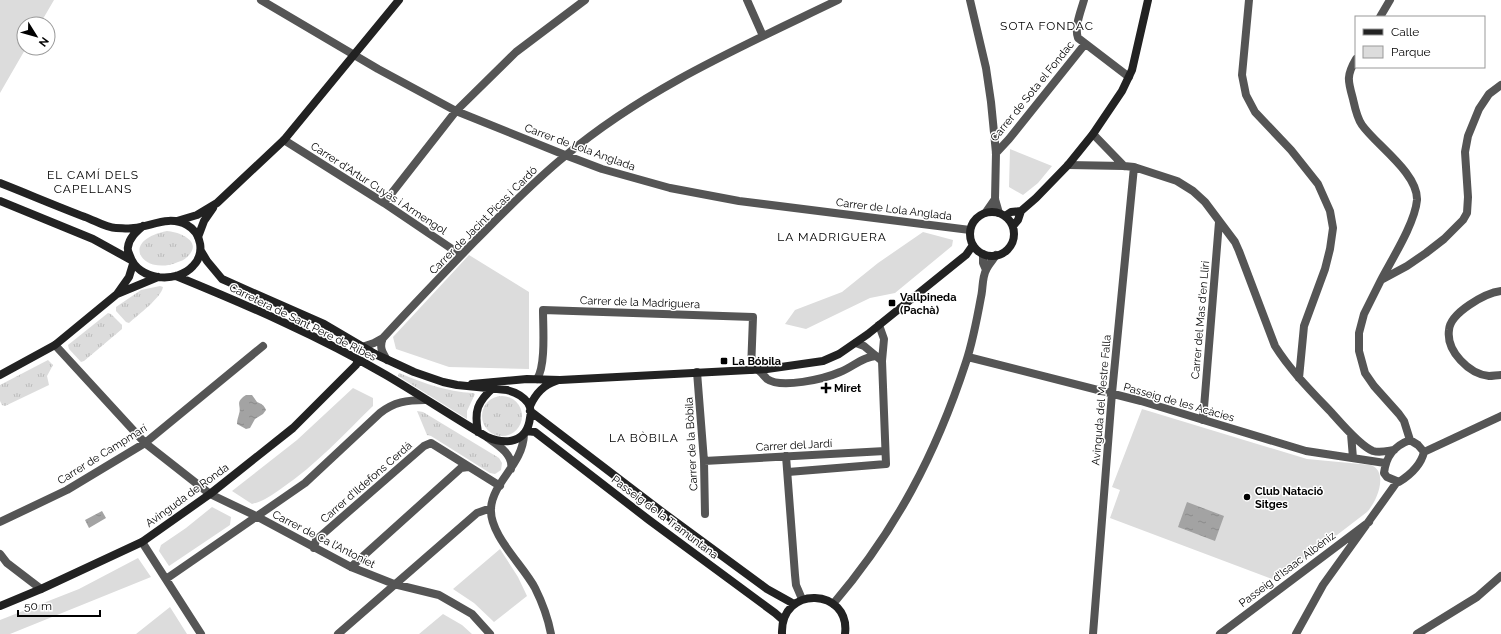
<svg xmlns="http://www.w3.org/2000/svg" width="1501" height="634" viewBox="0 0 1501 634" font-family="Raleway,sans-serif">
<defs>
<pattern id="grass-tufts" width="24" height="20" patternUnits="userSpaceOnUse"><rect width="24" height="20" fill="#dcdcdc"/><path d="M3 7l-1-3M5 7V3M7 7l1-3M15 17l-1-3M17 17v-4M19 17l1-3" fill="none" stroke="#bbb"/></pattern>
<pattern id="water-ripples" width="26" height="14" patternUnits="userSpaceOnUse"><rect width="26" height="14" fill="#a3a3a3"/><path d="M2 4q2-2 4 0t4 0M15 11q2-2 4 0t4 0" fill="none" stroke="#8b8b8b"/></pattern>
</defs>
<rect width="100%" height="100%" fill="#fff"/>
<!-- grass -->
<path fill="url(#grass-tufts)" d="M167,231C180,232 205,242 186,258C184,260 181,261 178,262C144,277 117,241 167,231Z
M160,286L163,287C161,298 138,315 129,323L126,322L116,311V307L141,290Z
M108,313L111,314L122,325V329L84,361L81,362L69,349L68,345Z
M48,360L53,365L47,376L49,385L5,406L2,405L0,401V385Z
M399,373C424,383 446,392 473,393L475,394L467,411V419L398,376Z
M482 416a20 20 0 1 1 40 0a20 20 0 1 1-40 0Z
M417,411L423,412L499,458L502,463L501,470L495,474L490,473L431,436L427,435Z"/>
<!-- green -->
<path fill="#dcdcdc" d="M0,0H54L40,24H24V48H26L0,93Z
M1010,149L1052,166L1038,183L1023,195L1009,187Z
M923,232L953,240L952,246L895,293L870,298L806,329L785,324L795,310L842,292L878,263Z
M469,255L529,292V369L449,367L396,349L393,337Z
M353,388L373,398V406C344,434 316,465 282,488C272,495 264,501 252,504L232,491L297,440Z
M1142,409L1307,459L1371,465C1389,472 1377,502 1367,512L1277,581L1110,518L1120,490L1112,487Z
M212,507L231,517L230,525L169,566L159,551L161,545L186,528Z
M500,549L518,577L527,596L494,622L474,603L453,589Z
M138,558L151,577L10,634H0V620L79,589Z
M170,607L187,634H136Z
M443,614L462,625L472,634H419Z"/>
<!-- water -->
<path fill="url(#water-ripples)" d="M246,395H252L257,402C262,404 264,405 266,410L263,414L255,419L250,428L246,429L237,424C237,420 238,418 239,414C242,405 234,403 246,395Z
M1187,502L1224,516L1215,541L1178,527Z
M102,511L106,518L89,528L85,520Z"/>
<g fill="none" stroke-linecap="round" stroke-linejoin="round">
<!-- street -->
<path stroke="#555" stroke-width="8" d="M261,0L378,69L456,111L565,155L602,169L670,188L739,201L970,230
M747,0L763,36
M970,0L986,68L991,102L996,153L995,199L999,213
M1084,0C1081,11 1074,27 1078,38L1129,77
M1249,0L1242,75L1246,95L1255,112L1291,150L1318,184L1330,211L1333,228L1330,249L1325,269L1304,326L1299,378
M1380,17L1390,0
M1356,59C1346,76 1348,81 1353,99C1355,108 1357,118 1362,125C1376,145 1418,173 1417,200C1415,223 1392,259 1381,280
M1093,134L1124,166
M284,140L384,203L461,255
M996,153L1009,139L1085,44
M1068,165L1124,166L1134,167L1177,181L1193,191L1205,202L1235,242L1239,251L1275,346C1290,370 1311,391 1331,412C1340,422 1360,446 1373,451C1380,453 1387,451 1394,450
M384,203L456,111L516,52L585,0
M986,212L995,199
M983,254V263L986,270
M1501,291C1485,293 1450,313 1449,330C1446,351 1469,374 1489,376C1493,376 1497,375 1501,375
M383,338C379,347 382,352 387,360
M856,343L864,346L882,361L884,339L879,325
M55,345L145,443L210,494L256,516L351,567L394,584L439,595L472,614L490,634
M362,347L374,343L383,338C413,305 444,273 475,241C504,212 533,182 565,156C646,88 743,46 838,0
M968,357L1141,401L1306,451L1385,463
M758,370C761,372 764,376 767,379C781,389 824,379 840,372C853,367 862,357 876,356
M697,372L704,461L705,514
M537,379C546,366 543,327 543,310L753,317L751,370
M1203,420L1219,222
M524,434C523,465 493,481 491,508C489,535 523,565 535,588C542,602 548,618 551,634
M1351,434L1353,458
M488,438C498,445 514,455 511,469
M1410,440L1404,421L1399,414L1374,386L1365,373L1359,351V333L1364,314L1381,280L1407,266L1426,253L1444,239L1463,220L1467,213L1468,197L1465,152L1468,136L1479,109L1489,94L1501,85
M1410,440L1418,445L1424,452C1421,465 1410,475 1399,482L1387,477L1384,473C1386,456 1394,446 1410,440Z
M1424,452L1501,416
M786,456L795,575L796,585L802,599
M704,461L885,451
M788,472L886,464L882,361
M0,522L67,490L145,443L263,346
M142,542L201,634
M314,548L316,540L424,446L431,443L500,486
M0,554L7,563L41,589
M351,567L461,468L468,467
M166,579L305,483L380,413C394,402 407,400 425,400
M833,604C896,530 936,454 966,362C973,341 977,319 981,297C983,289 982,278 986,270C988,265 993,260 996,255
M338,634L477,513L491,508
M1093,634L1112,393L1134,167
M1220,634L1369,522
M1296,634L1323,585L1397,482
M1417,634L1477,597L1501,576"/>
<!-- secondary -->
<path stroke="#222" stroke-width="8" d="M0,183C28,194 56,206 85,217C94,220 106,228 116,228C122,228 129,229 134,228C152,226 169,215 187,225C202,233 205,254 193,266C177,284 138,281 130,256C129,253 127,250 128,247C129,238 136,232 143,226
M0,201L93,239L131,260
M970 234a22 22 0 1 1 44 0a22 22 0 1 1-44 0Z
M1005,216L1011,212L1021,211L1036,198L1068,165L1093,134L1122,91L1132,70L1148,0
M177,221L197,215L217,203L284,140L399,0
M1013,226L1018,220L1021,211
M198,237L204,221L213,208
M176,276C247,305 319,336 386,375C420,395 453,417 487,437C506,445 527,443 530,418C531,414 531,407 528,403C523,396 515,392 507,390L457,385L443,382L414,372L375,354L324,324L222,279L207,261L201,251
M117,294L129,277L133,264
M0,375L55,345L117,294L158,277
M472,384L527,379L560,380L767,369L823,361L839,354L868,334L966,255L973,245
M530,406C535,395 543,385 556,381
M530,411L665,514L767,589L794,604
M526,431L535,432L649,520L775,613L783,620
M478,432C474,411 477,402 494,387
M0,606L41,589L142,542L210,494L293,428L356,365L358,360
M782,634C780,584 851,588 845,634"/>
</g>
<!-- markers -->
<g fill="#000" stroke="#fff" stroke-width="1.5">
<rect x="888" y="299" width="8" height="8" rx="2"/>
<rect x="720" y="357" width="8" height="8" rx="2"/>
<path d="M824 382h4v4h4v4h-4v4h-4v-4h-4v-4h4z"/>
<circle cx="1247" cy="497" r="4"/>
</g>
<g text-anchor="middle" stroke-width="3" stroke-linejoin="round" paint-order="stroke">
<!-- street labels -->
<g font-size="11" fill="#000" stroke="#fff">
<text transform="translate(1032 91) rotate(-51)" y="4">Carrer de Sota el Fondac</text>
<text transform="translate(580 147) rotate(20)" y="4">Carrer de Lola Anglada</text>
<text transform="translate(379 188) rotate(33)" y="4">Carrer d'Artur Cuyàs i Armengol</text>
<text transform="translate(894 209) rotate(7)" y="4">Carrer de Lola Anglada</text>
<text transform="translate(483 220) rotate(-45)" y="4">Carrer de Jacint Picas i Cardó</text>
<text transform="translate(640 302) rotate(2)" y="4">Carrer de la Madriguera</text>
<text transform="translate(1200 320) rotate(-85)" y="4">Carrer del Mas d'en Lliri</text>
<text transform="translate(303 322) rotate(26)" y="4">Carretera de Sant Pere de Ribes</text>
<text transform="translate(1101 400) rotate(-85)" y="4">Avinguda del Mestre Falla</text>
<text transform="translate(1179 402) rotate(16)" y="4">Passeig de les Acàcies</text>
<text transform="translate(691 444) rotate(-93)" y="4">Carrer de la Bòbila</text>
<text transform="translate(794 445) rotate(-3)" y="4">Carrer del Jardí</text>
<text transform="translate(102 454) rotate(-32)" y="4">Carrer de Campmarí</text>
<text transform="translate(366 482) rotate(-41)" y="4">Carrer d'Ildefons Cerdá</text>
<text transform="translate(187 495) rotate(-36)" y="4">Avinguda de Ronda</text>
<text transform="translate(665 517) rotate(37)" y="4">Passeig de la Tramuntana</text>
<text transform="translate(324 539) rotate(27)" y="4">Carrer de Ca l'Antoniet</text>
<text transform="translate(1287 569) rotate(-37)" y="4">Passeig d'Isaac Albéniz</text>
</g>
<!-- poi labels -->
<g font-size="11" font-weight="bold" fill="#000" stroke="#fff" text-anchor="start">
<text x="900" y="301">Vallpineda<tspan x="900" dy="13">(Pachà)</tspan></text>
<text x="732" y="365">La Bóbila</text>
<text x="834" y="392">Miret</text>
<text x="1255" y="495">Club Natació<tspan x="1255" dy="13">Sitges</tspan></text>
</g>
<!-- neighbourhood labels -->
<g font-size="12" letter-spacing="1" fill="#000" stroke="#fff">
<text x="1047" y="30">SOTA FONDAC</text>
<text x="93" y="179">EL CAMÍ DELS<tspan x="93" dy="14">CAPELLANS</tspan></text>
<text x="832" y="241">LA MADRIGUERA</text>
<text x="644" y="442">LA BÒBILA</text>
</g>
</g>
<!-- legend -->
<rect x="1355" y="16" width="130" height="52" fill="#ffffff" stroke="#999999"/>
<rect x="1363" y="29" width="20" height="6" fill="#222222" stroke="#999999"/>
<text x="1391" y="36" font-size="12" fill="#000000">Calle</text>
<rect x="1363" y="46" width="20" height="12" fill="#dcdcdc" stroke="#999999"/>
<text x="1391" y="56" font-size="12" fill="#000000">Parque</text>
<!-- north arrow -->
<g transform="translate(36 36) rotate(127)"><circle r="19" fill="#ffffff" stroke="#999999"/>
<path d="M0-3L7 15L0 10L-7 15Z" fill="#000000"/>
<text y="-6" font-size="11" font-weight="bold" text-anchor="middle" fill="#000000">N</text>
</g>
<!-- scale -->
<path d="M18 610v6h82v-6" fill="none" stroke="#000000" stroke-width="2"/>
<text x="24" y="610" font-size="12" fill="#000000" stroke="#ffffff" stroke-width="3" paint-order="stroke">50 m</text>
</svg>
